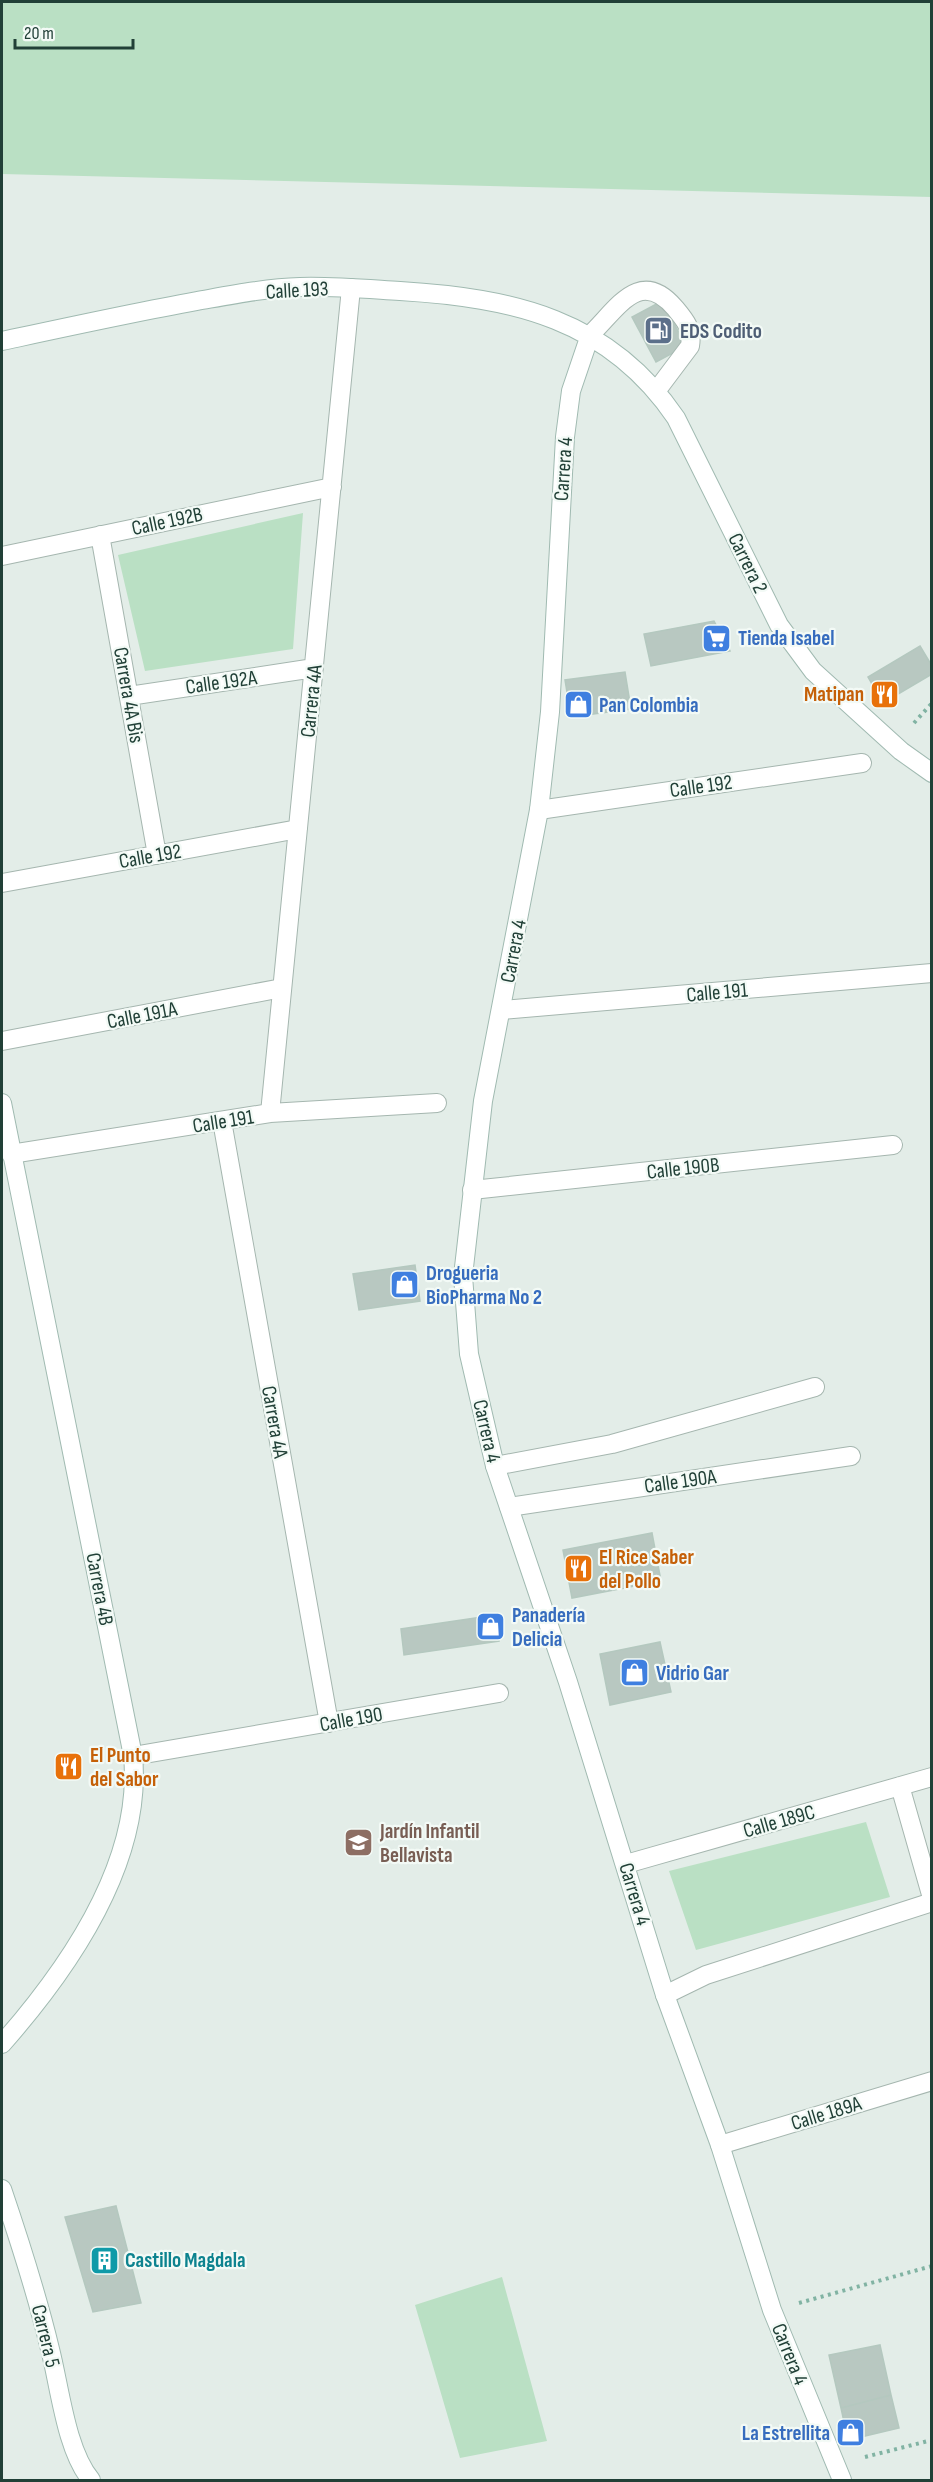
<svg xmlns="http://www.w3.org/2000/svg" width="933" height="2482" viewBox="0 0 933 2482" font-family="'Sofia Sans Condensed',sans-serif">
<rect width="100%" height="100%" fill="#e3ede8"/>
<!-- park -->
<path fill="#bae0c4" d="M2,2H931V197L2,174Z
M303,513L293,649L145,671L118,555Z
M866,1822L890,1897L696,1950L669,1871Z
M502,2277L547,2441L460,2458L415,2305Z"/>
<!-- building -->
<path fill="#b8c8c1" stroke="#b4c8bf" stroke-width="1.5" d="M662,301L686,346L656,362L632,317Z
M714,621L730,651L651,666L644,634Z
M920,646L932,666V674L883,703L868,677Z
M625,672L631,709L571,717L565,680Z
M415,1265L420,1301L359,1310L353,1274Z
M652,1533L661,1581L572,1598L563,1550Z
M495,1615L499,1641L404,1655L401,1629Z
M660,1642L671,1692L610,1705L600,1654Z
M116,2206L141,2303L93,2312L65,2217Z
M880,2345L891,2395L841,2408L829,2355Z
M891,2395L899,2428L848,2440L841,2408Z"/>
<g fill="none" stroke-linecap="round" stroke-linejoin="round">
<defs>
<path id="lane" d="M590,335C618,308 640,267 675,308C685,320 693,329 690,346L657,390
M495,1466L612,1444L815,1387"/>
<path id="street" d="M100,535L157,855
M2,556L332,487
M129,696L314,668
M539,810L862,763
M2,883L298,829
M502,1010L932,973
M2,1041L282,988
M270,1113L351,288
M222,1121L329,1723
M11,1154L270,1113L437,1103
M472,1190L893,1145
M509,1507L851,1456
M133,1756L499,1693
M900,1786L932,1898
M626,1864L932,1777
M665,1995L706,1975L932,1902
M720,2145L932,2081"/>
<path id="secondary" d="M590,335L571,391L565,437L550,712L539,810L483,1101L463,1276L469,1354L495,1466L568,1682L665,1995L720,2145L772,2310L842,2480
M2,341C67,327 131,313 197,301C231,295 266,288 300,287C333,286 367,289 400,291C513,298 609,319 676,418L779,625L813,671L901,751L932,773
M2,1103L133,1756C143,1861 69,1968 2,2044
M2,2189C20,2242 37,2295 50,2349C60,2388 66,2450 91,2480"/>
</defs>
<!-- lane casing -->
<use href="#lane" stroke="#a5b6af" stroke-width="20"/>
<!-- street casing -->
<use href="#street" stroke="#a5b6af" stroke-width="20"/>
<!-- secondary casing -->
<use href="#secondary" stroke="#a0bab1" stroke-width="20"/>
<!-- path -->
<path stroke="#81b3a3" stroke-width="4" stroke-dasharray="3 4.5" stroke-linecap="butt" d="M914,723L932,703
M799,2303L932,2266
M865,2457L932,2440"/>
<!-- lane -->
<use href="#lane" stroke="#fff" stroke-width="18"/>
<!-- street -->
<use href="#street" stroke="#fff" stroke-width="18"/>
<!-- secondary -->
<use href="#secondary" stroke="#fff" stroke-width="18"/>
</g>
<!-- icons -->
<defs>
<symbol id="fuel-square" viewBox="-11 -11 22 22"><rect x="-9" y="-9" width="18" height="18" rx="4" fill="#5c6f8a" stroke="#f3faf6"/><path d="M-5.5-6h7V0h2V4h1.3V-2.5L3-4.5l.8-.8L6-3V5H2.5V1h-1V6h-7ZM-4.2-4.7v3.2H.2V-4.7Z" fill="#fff"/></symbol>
<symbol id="supermarket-square" viewBox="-11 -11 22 22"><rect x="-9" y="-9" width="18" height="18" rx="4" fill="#3f7fe0" stroke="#f3faf6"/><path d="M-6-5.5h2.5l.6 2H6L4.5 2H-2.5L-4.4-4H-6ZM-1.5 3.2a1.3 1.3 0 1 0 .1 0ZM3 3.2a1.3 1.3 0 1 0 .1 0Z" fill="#fff"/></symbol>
<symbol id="restaurant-square" viewBox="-11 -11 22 22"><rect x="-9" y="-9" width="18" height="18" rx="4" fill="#e8710a" stroke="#f3faf6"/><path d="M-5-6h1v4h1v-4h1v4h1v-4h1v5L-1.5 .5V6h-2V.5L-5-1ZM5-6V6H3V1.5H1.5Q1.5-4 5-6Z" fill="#fff"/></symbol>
<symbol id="shop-square" viewBox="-11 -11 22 22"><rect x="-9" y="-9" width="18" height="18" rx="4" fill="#3f7fe0" stroke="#f3faf6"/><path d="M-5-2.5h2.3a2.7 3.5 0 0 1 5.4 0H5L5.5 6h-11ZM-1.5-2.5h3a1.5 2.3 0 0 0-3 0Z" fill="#fff"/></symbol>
<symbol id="school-square" viewBox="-11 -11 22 22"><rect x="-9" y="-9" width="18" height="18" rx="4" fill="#8d6e63" stroke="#f3faf6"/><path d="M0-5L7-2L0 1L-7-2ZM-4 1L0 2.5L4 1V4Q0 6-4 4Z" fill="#fff"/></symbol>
<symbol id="building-square" viewBox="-11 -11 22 22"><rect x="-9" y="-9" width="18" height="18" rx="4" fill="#0f9aa8" stroke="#f3faf6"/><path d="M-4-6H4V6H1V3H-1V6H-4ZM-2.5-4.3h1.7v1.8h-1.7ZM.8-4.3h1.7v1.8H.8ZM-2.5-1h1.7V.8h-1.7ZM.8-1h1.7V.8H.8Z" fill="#fff"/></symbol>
</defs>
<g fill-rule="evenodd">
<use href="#fuel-square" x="642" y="314" width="33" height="33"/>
<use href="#supermarket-square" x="700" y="622" width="33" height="33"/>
<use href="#restaurant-square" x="868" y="678" width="33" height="33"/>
<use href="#shop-square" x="562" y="688" width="33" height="33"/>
<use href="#shop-square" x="388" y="1268" width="33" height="33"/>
<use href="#restaurant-square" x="562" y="1552" width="33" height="33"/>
<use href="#shop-square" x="474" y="1610" width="33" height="33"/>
<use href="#shop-square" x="618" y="1656" width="33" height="33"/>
<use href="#restaurant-square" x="52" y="1750" width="33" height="33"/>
<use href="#school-square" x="342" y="1826" width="33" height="33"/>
<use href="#building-square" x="88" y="2244" width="33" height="33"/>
<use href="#shop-square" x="834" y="2416" width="33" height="33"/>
</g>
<g text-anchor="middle" stroke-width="4.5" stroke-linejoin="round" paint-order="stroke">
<!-- street labels -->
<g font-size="21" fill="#214037" stroke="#f3faf6">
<text transform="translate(297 290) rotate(-3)" y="7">Calle 193</text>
<text transform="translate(563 469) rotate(-86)" y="7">Carrera 4</text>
<text transform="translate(167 521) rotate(-12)" y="7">Calle 192B</text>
<text transform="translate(748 563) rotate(64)" y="7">Carrera 2</text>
<text transform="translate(221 682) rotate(-8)" y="7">Calle 192A</text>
<text transform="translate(129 695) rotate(80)" y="7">Carrera 4A Bis</text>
<text transform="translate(311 701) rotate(-84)" y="7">Carrera 4A</text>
<text transform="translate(701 786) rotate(-8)" y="7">Calle 192</text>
<text transform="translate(150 856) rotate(-10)" y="7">Calle 192</text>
<text transform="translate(513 951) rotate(-79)" y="7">Carrera 4</text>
<text transform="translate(717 992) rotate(-5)" y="7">Calle 191</text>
<text transform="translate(142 1015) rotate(-11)" y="7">Calle 191A</text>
<text transform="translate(223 1121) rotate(-9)" y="7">Calle 191</text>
<text transform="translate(683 1168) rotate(-6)" y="7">Calle 190B</text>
<text transform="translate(275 1422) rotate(80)" y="7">Carrera 4A</text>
<text transform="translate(487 1431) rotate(77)" y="7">Carrera 4</text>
<text transform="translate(680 1481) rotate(-8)" y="7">Calle 190A</text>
<text transform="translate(100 1589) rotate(79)" y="7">Carrera 4B</text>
<text transform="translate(351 1719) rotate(-10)" y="7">Calle 190</text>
<text transform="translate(779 1821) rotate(-16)" y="7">Calle 189C</text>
<text transform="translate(635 1894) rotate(73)" y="7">Carrera 4</text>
<text transform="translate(826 2113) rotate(-17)" y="7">Calle 189A</text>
<text transform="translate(46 2336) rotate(76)" y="7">Carrera 5</text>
<text transform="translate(790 2354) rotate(68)" y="7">Carrera 4</text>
</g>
<!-- service labels -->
<g font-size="21" font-weight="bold" fill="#4e5e75" stroke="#f3faf6" text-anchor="start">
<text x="680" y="338">EDS Codito</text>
</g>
<!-- shop labels -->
<g font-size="21" font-weight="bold" fill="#366cbe" stroke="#f3faf6" text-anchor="start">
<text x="738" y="645">Tienda Isabel</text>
<text x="599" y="712">Pan Colombia</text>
<text x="426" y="1280">Drogueria<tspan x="426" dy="24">BioPharma No 2</tspan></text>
<text x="512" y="1622">Panadería<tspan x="512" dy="24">Delicia</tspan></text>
<text x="656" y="1680">Vidrio Gar</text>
<text x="830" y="2440" text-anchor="end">La Estrellita</text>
</g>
<!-- food labels -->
<g font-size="21" font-weight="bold" fill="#c56008" stroke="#f3faf6" text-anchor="start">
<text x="864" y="701" text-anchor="end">Matipan</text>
<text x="599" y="1564">El Rice Saber<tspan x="599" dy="24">del Pollo</tspan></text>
<text x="90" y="1762">El Punto<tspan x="90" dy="24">del Sabor</tspan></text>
</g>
<!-- education labels -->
<g font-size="21" font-weight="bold" fill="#785e54" stroke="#f3faf6" text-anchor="start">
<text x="380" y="1838">Jardín Infantil<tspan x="380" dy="24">Bellavista</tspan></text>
</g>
<!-- culture labels -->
<g font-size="21" font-weight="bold" fill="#0d838f" stroke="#f3faf6" text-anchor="start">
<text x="125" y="2267">Castillo Magdala</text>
</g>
</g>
<!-- border -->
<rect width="933" height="2482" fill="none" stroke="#214037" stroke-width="6"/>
<!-- scale -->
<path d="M15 39v9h118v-9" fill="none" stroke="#214037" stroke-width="3"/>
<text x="24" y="39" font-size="18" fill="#214037" stroke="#f3faf6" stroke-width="4.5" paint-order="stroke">20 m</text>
</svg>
